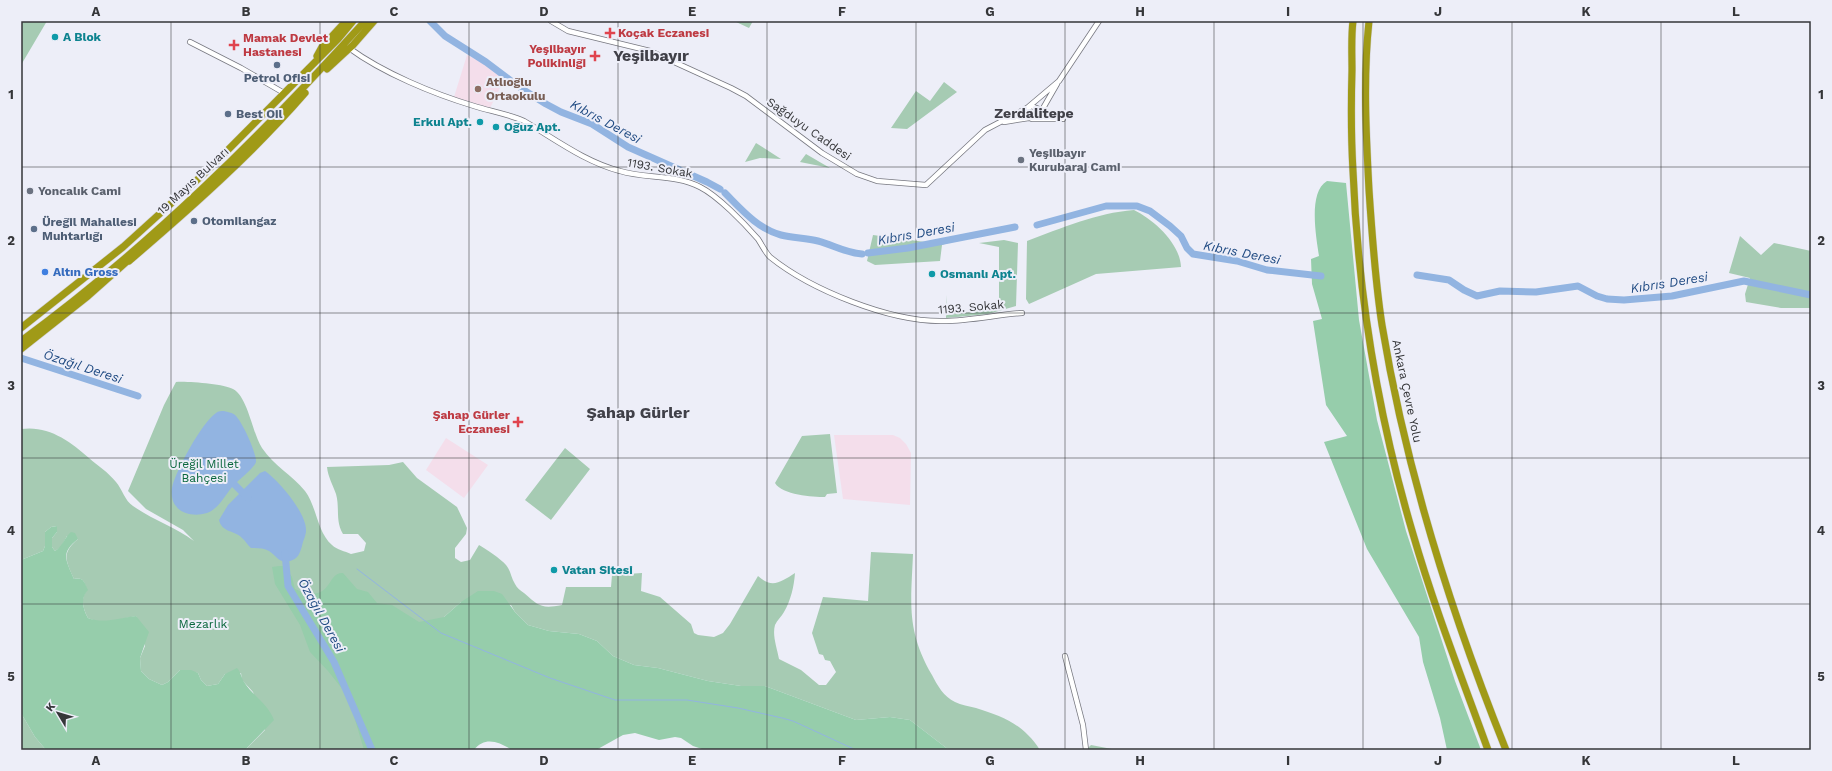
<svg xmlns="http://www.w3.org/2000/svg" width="1832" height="771" viewBox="0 0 1832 771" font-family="'Work Sans',sans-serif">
<rect width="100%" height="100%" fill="#edeef8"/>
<!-- education -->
<path fill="#f4deeb" d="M467,55L481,62L504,80L490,108L454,97Z
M834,435H893L900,438L906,444L911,453L910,505L843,499Z
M446,438L488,465L464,498L426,470Z"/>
<!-- green -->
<path fill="#a6cbb3" d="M22,21H47L21,65V22Z
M734,21H753L749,28Z
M944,82L957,92L907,129L891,128L916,91L930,101Z
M756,143L781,159L760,158L745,162Z
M806,154L830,168L800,162Z
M1134,210C1154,220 1180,243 1181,267L1096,274L1029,304L1026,299L1027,241C1062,228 1096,213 1134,210Z
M873,235L925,242L948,240V243L942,245L940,261L875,265L867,261Z
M1740,236L1761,255L1774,243L1811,251L1810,308H1781L1746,302L1745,294L1750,278L1729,273Z
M1004,240L1018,243L1016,306L988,314L946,318V295L947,315L973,312L999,306V247L979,243Z
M176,382C187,381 224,384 233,389C248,397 252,432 262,448C274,466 292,475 305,491C317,507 317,532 332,545C337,550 345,551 351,554L364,551L366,543L358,534H343C335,521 340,508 336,494C333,485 328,477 327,467L389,465L403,462L417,478L457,507L467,528L466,534L455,548V558L461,562L470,560L479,545C486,549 501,559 506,565C511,571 511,578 515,584C517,588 520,590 524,593C539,606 541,609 562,605L566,587H611L612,575L642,573L641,591L660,597L691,624L694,633L698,635L714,637L723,633L730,624L758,576C772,589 781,582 795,573C794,586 791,600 784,612C782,616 777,620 775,625C772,635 777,648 779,659L801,670L819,685H826L836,672L830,661L825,660L823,655L819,654L812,633L823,597L868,601L871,552L913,554C911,603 906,630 932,675C937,685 944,697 955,702C961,705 969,706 976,708C1004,717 1023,724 1040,750H949L910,720L890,717L856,720L765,686H741L708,681L658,668L634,665L613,656L597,641L579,634L549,631L528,625L515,612L511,605L461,602L444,617L386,750H245L265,730L253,692L242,680L241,673L225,674L218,684L207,686L201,680L198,673L180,670L168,682L162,685L149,679L141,671L140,658L145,646L136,616L107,622H98L88,618C83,609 80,598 87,590C84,582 84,577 74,579C66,561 61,553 78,539L67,536L61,547L55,551L52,547V538L57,532V526L51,527L45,532V546L43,551L21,560V429C48,425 70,441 89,458C98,466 108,472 116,482C122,489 125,501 133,506C153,520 175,527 194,541L183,530L146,509L128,491L164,405Z
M830,434L837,493L827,494L825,497C813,497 782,495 775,483L802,436Z
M565,448L590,469L551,520L525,500Z
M21,713L35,737L46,750H21Z
M1091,745L1117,750H1086Z"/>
<!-- forest -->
<path fill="#96cdab" d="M1327,181L1346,183L1359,320L1377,420L1406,531L1455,681L1481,750H1447L1440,718L1423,662L1419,637L1367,549L1324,442L1347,436L1326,405L1313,321L1322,319L1312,284L1311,259L1319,256C1316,236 1308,192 1327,181Z
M57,526V532L52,538V547L55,551C63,546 64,538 71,532L75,533L78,539C60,553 66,560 74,579C84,577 84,582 88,590C80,598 83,609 88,618C104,624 119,618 136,616L149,632L140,658L141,671L149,679L162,685L168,682L180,670H191L198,673L201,680L207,686L218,684L225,674L237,668C241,672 241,677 244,682C253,696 268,704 274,720L245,750H46L35,737L21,713V560L43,551L45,546V532L51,527Z
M279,566H284L292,577L295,589C333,606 326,571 343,573L357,589L368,592L377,603L392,605L419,622L444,617L461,602L478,591H494L502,594L515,612L528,625L549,631L579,634L597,641L613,656L634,665L658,668L708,681L741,686H765L856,720L890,717L910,720L949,750H705L693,746L681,738L675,737L659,740L635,733L623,735L596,750H512C499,742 485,736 474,750H364L353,713L343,690L328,671L310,652L300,625L275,584L272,567Z"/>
<!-- water -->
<path fill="#92b4e1" d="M224,411C228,412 233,413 235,415C242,421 257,454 256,462C254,468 240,479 236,483C228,490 223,502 214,509C205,517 183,517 176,506C172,502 171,493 172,488C175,472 202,422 216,413C218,411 222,411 224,411Z
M265,471C278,480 307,513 306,531C306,535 303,541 302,546C300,553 298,559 290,561C279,564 277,556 269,551C264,548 257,548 251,548C247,545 246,541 242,538C235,530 222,533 219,520L228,505L260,473Z"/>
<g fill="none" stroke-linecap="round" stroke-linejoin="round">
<!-- stream -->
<path stroke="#92b4e1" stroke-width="1" d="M357,569L441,633L550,678L615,700H687L738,708L782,718L793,721L856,750"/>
<!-- river -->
<path stroke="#92b4e1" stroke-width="7" d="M430,21L445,36L486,62L522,89L546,104L561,112L592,124L628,147L707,182L720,189
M725,193C741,209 758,229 781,235C793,238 806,238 818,241C833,245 846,253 862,254
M1037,225L1106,206H1137L1150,211L1170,226L1181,236L1187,248L1193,254L1237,261L1267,270L1321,276
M868,253L908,248L1015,227
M1417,275L1449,280L1464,290L1477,296L1500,291L1536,292L1578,286L1597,296L1607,299L1624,300L1672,296L1744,281L1811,295
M21,358L138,396
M228,478L248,498
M285,553L288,586L334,662L372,750"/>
<defs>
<path id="minor" d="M551,21L568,31L650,51L731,88L746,96L822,153L857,174L877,181L926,185L985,130L1027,108L1059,81L1099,21
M190,42L241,68L284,93
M349,48C383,73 434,94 474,106C490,111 508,114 524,121C555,139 585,162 620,171C646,179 675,174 700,187C718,196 744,223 758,239C762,245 765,252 770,257C811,290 890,322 943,321C970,321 995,315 1022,313
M1057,84L1042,110L1063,119
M1031,106L1042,110V116L1040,119H1032L1026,116L1025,111Z
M1040,119H1060
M1004,122L1029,118
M1065,656L1083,725L1086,750"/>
<path id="highway" d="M1353,21C1351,37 1352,54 1352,70C1351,104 1351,137 1353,171C1358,294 1378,416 1413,534C1434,607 1462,678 1488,750
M1369,21C1363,77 1366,134 1369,190C1372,235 1375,280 1382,325C1406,471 1451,613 1506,750
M317,56L322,47L346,21
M327,69L353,45L374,21
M129,261C191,208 252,154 305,93
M21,328L123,247L208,170L338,39L353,21
M21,341C148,248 260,137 365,21
M21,349L88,296L132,257"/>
</defs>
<!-- minor casing -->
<use href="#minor" stroke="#777880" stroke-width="6"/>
<!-- highway casing -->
<use href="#highway" stroke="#cfcfcf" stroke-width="8"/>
<!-- minor -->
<use href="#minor" stroke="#fff" stroke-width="4.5"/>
<!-- highway -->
<use href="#highway" stroke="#a09a17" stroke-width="7"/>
</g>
<!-- grid -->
<path fill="none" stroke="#353639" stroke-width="1" stroke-opacity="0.55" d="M171,21V750M320,21V750M469,21V750M618,21V750M767,21V750M916,21V750M1065,21V750M1214,21V750M1363,21V750M1512,21V750M1661,21V750M21,167H1811M21,313H1811M21,458H1811M21,604H1811"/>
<!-- markers -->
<g fill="#e0444e" stroke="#edeef8" stroke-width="1.5">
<path d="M608 27h4v4h4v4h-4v4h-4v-4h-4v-4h4z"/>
<path d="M232 39h4v4h4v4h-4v4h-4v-4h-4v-4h4z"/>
<path d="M593 50h4v4h4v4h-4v4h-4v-4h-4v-4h4z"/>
<path d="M516 416h4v4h4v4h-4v4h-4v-4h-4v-4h4z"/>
</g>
<g fill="#0f9aa8" stroke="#edeef8" stroke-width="1.5">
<circle cx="55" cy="37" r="4"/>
<circle cx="480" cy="122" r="4"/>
<circle cx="496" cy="127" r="4"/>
<circle cx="932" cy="274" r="4"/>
<circle cx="554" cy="570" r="4"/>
</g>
<g fill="#5c6f8a" stroke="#edeef8" stroke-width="1.5">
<circle cx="277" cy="65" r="4"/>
<circle cx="228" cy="114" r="4"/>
<circle cx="194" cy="221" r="4"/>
<circle cx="34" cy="229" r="4"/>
</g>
<circle fill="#8d6e63" stroke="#edeef8" stroke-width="1.5" cx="478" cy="89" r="4"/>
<g fill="#6b7280" stroke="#edeef8" stroke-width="1.5">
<circle cx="1021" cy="160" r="4"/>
<circle cx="30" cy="191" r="4"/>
</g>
<circle fill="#3f7fe0" stroke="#edeef8" stroke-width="1.5" cx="45" cy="272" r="4"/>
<g text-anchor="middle" stroke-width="4" stroke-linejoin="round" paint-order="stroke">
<!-- health labels -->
<g font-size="12" font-weight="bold" fill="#be3a42" stroke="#edeef8" text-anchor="start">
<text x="618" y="37">Koçak Eczanesi</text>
<text x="243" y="42">Mamak Devlet<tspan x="243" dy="14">Hastanesi</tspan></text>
<text x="586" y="53" text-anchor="end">Yeşilbayır<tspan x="586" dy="14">Polikinliği</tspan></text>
<text x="510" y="419" text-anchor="end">Şahap Gürler<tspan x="510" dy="14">Eczanesi</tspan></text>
</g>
<!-- culture labels -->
<g font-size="12" font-weight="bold" fill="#0d838f" stroke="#edeef8" text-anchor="start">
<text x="63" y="41">A Blok</text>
<text x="472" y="126" text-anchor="end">Erkul Apt.</text>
<text x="504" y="131">Oğuz Apt.</text>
<text x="940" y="278">Osmanlı Apt.</text>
<text x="562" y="574">Vatan Sitesi</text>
</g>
<!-- service labels -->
<g font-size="12" font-weight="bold" fill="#4e5e75" stroke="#edeef8" text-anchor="start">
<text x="277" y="82" text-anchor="middle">Petrol Ofisi</text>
<text x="236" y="118">Best Oil</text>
<text x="202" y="225">Otomilangaz</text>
<text x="42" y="226">Üreğil Mahallesi<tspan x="42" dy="14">Muhtarlığı</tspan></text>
</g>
<!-- education labels -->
<g font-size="12" font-weight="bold" fill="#785e54" stroke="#edeef8" text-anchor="start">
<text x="486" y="86">Atlıoğlu<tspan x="486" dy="14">Ortaokulu</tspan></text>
</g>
<!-- street labels -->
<g font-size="12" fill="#353639" stroke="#edeef8">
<text transform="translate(809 129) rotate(35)" y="4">Sağduyu Caddesi</text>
<text transform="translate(660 168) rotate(10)" y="4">1193. Sokak</text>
<text transform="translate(193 181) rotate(-43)" y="4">19 Mayıs Bulvarı</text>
<text transform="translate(971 307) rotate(-5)" y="4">1193. Sokak</text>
<text transform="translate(1407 391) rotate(78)" y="4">Ankara Çevre Yolu</text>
</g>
<!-- worship labels -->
<g font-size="12" font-weight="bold" fill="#5b616d" stroke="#edeef8" text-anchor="start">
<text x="1029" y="157">Yeşilbayır<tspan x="1029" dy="14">Kurubaraj Cami</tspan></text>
<text x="38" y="195">Yoncalık Cami</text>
</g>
<!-- shop labels -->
<g font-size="12" font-weight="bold" fill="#366cbe" stroke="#edeef8" text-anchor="start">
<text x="53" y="276">Altın Gross</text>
</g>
<!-- park labels -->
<g font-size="12" fill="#0b683e" stroke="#edeef8">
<text x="204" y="468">Üreğil Millet<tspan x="204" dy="14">Bahçesi</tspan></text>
<text x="203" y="628">Mezarlık</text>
</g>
<!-- water labels -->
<g font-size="13" font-style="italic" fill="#1f4a82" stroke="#edeef8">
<text transform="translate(606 121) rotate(28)" y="5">Kıbrıs Deresi</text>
<text transform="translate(916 233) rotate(-10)" y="5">Kıbrıs Deresi</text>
<text transform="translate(1242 252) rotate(11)" y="5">Kıbrıs Deresi</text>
<text transform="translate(1669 282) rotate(-9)" y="5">Kıbrıs Deresi</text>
<text transform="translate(83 366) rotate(18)" y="5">Özağıl Deresi</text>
<text transform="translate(322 615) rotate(61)" y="5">Özağıl Deresi</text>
</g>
<!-- quarter labels -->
<g font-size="14" font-weight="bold" fill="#404048" stroke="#edeef8">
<text x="1034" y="118">Zerdalitepe</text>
</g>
<!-- district labels -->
<g font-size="16" font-weight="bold" fill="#404048" stroke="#edeef8">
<text x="651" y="61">Yeşilbayır</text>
<text x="638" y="418">Şahap Gürler</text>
</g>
</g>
<!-- border -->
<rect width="1832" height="771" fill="none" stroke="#edeef8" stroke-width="44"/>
<!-- north arrow -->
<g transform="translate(58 713) rotate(308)" stroke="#edeef8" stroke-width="3" paint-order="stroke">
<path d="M0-3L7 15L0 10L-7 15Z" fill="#353639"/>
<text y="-6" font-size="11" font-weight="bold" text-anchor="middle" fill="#353639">K</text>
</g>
<rect x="22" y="22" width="1788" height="727" fill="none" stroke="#353639" stroke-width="1.5"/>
<g font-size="13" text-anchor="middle" font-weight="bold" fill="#353639">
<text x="96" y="16">A</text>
<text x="246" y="16">B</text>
<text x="394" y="16">C</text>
<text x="544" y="16">D</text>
<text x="692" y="16">E</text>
<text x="842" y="16">F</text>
<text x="990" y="16">G</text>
<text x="1140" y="16">H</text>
<text x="1288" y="16">I</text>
<text x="1438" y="16">J</text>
<text x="1586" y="16">K</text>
<text x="1736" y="16">L</text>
<text x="11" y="99">1</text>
<text x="1821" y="99">1</text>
<text x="11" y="245">2</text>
<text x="1821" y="245">2</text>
<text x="11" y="390">3</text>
<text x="1821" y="390">3</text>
<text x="11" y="535">4</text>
<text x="1821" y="535">4</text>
<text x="11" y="681">5</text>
<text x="1821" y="681">5</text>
<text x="96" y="765">A</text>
<text x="246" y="765">B</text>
<text x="394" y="765">C</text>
<text x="544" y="765">D</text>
<text x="692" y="765">E</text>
<text x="842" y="765">F</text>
<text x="990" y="765">G</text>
<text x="1140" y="765">H</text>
<text x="1288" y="765">I</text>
<text x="1438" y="765">J</text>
<text x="1586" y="765">K</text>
<text x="1736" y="765">L</text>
</g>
</svg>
